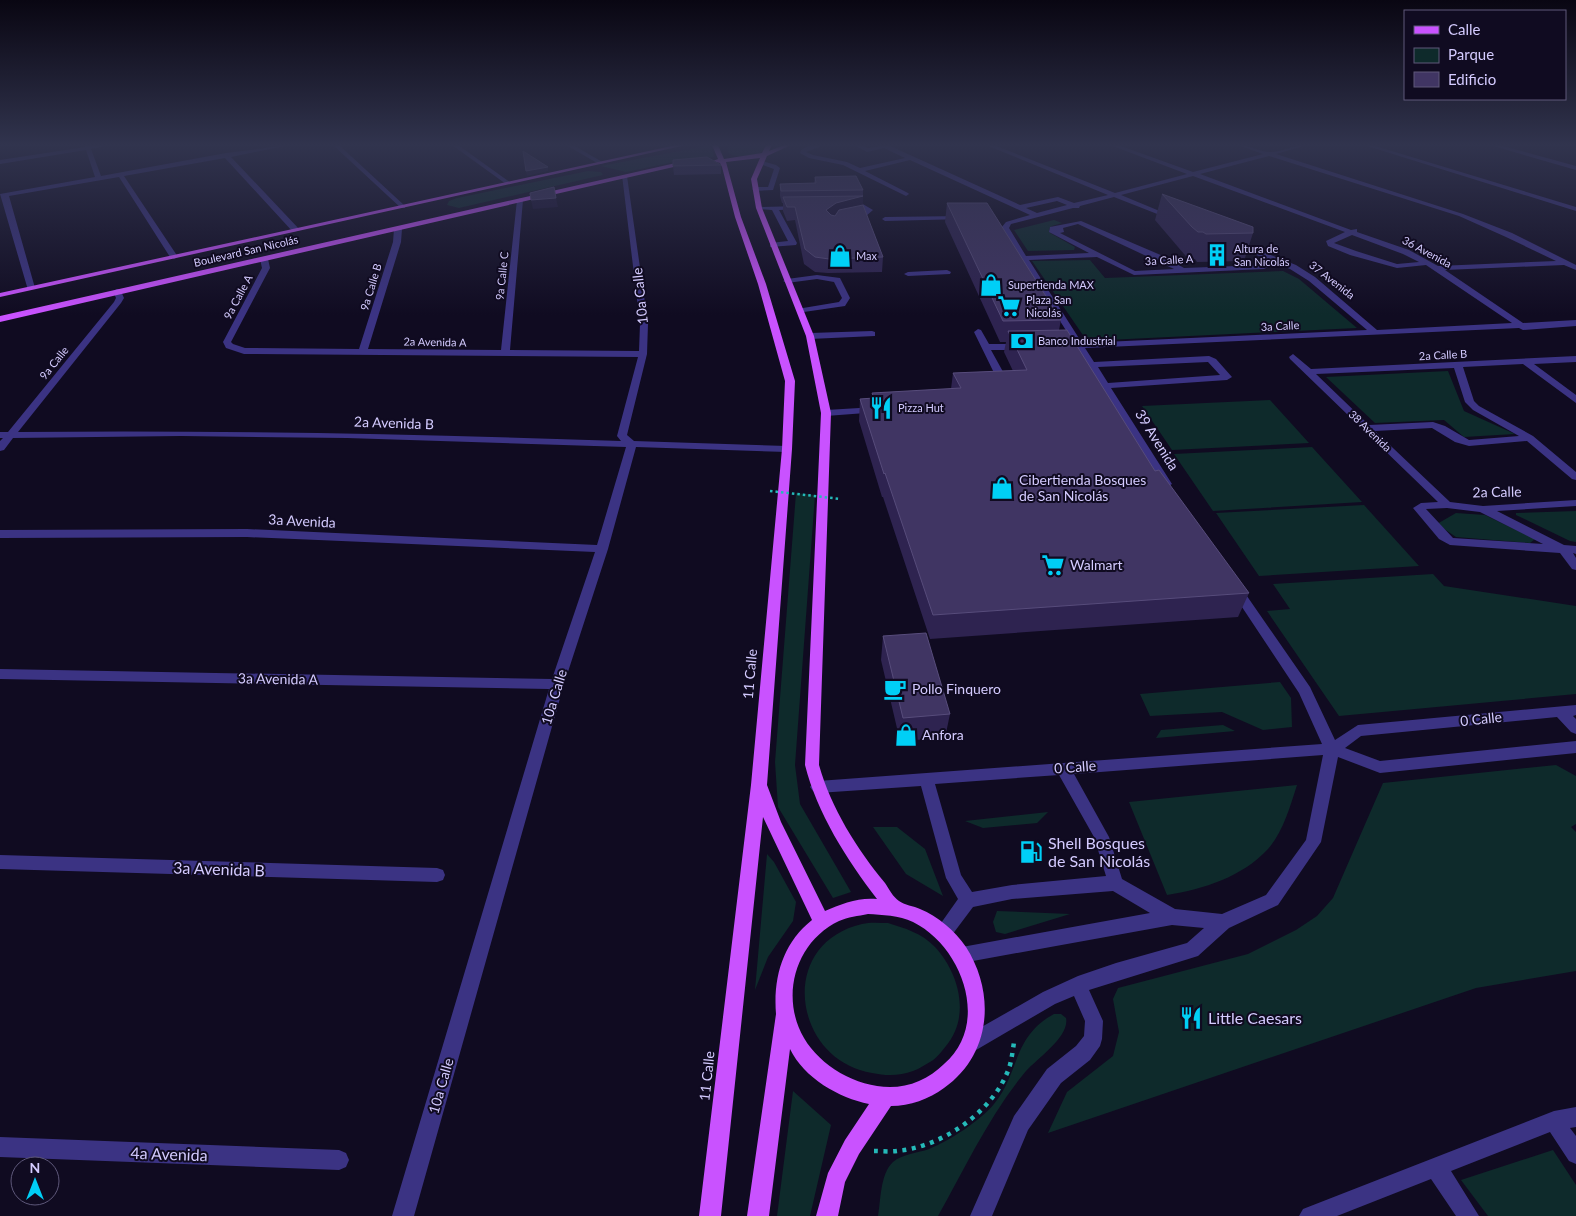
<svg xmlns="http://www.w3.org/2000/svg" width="1576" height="1216" viewBox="0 0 1576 1216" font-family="Lato,sans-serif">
<rect width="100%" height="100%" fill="#100b21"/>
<!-- green -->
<path fill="#0e2a2b" d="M733,145H762L764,147C761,160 737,158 728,153V148Z
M706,146H711L714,157L678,161L626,172L601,166Z
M588,171L601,172L603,175L459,208L447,205L449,201L457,198Z
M1054,220L1062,223L1052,226L1049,229L1050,233L1075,247L1074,250L1028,251L1014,230Z
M1090,260L1105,278L1283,271L1299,279L1357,328L1087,341L1032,261Z
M1448,371L1464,411L1515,434L1464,437L1444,420L1375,423L1326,377Z
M1270,400L1309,443L1172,450L1142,406Z
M1312,447L1362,502L1213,511L1174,454Z
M796,493L815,495L795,765L800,804L851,892L833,898L778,807L775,762Z
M1364,505L1419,566L1259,576L1216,513Z
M1576,511V542L1570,541L1516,515V513Z
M1456,513L1485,515L1535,539L1530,543L1456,537L1437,524Z
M1433,574L1444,586L1576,606V694L1339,716L1267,611L1290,609L1273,584Z
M1280,682L1291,698L1292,727L1263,730L1222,712L1150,716L1140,694Z
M1223,725L1235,731L1156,738L1161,730Z
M1556,765L1576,776V824L1571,827L1576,832V971L1476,988L1048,1133L1067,1092L1113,1056L1119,1032L1113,999L1118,988L1248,954L1296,930L1317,916L1333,898L1383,783Z
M1297,785C1290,807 1283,832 1268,849C1242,877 1204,889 1167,895L1129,802Z
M1048,812L1037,823L983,828L965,821Z
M873,827H897L925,849L943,896L906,874Z
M767,854L774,862L796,902L793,921L768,957L755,990Z
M997,911L1070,914L1005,934L996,932L993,922Z
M888,923C904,928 922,933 935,947C959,973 971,1016 946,1046C941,1052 937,1058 930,1062C924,1065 919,1069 913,1071C900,1076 886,1076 872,1073C793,1060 776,944 862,924C870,922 880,923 888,923Z
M1054,1014H1061L1066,1018C1070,1036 1038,1058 1026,1071C990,1114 965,1168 938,1216H878C881,1200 880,1174 893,1162C902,1154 918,1153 929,1149C949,1141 980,1121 994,1104C1020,1072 1012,1037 1054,1014Z
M793,1091L831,1125L810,1216H777Z
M1553,1150L1576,1185V1216H1488L1461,1180Z"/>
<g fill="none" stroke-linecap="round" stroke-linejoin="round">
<!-- path -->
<path stroke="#25b9b9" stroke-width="4.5" stroke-dasharray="4 5.5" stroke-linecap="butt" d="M874,1151C881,1151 890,1152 897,1151C943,1147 996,1110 1010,1065C1012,1057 1013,1049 1014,1042"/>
<!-- minor -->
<path fill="#3b3383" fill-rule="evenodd" d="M84,145H109L91,149L101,176L226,153L289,145L231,157L300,230L293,232L225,158L124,176L178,257L174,259L170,257L119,177L9,196L35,288L28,290L0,194L95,177L86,150L0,164V160L85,147Z
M333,145H339L405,206V208H401Z
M452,145H458L511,183L506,184Z
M566,145H573L604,163L599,164Z
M824,145L806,152L813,155L847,162L860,168L905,158L884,148L867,152L854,145H861L868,148L888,145L1020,205L1058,197L1074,203L1108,195L986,145H994L1115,193L1187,174L1110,145H1118L1193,172L1263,154L1238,145C1249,145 1260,152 1270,152C1283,152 1294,145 1307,145L1276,154L1463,214L1512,233L1576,265V270L1564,265L1445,270L1523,323L1576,320V326L1523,330L1519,328L1085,348L1094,362L1209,356L1216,359L1232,377L1227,380L1111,388L1172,484L1167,487L1162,484L1077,349L1070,346L1074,343L1001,228L1006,222L1030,215L910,160L865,171L908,193L909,194L906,196L843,165L809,158L800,153L801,150L810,145ZM1269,156L1459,216L1506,237L1556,261L1438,266L1409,250L1357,232V229L1351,230L1200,174ZM1193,176L1345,232L1326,241L1328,246L1350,255L1397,268L1426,265L1512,323L1377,330L1315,277L1296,265L1233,240H1230V244L1290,269L1309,281L1367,330L1082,343L1029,260L1097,257L1134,275L1264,269L1268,267L1264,265L1184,268L1163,256L1081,221L1050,227L1049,232L1089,253L1026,256L1009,228L1011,224L1073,208H1079L1080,206L1114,197L1170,219H1174V217L1121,195ZM1057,201L1067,205L1037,213L1026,208ZM1078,224L1174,269L1135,271L1060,233L1064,232L1063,228ZM1352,235L1403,254L1419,262L1397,264L1356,251L1334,243ZM1208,362L1220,375L1108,383L1098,367Z
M1364,145H1372L1576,207V211Z
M1490,145H1499L1576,166V170Z
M762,161L776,165L780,168L773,190L755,191L752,189L755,187H768L774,169L760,164Z
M622,175L627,176L648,324L647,354L627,435L634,441L787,446L792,449L787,452L636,447L608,549L564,684L414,1216H392L549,689L0,679V669L552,679L595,552L247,537L0,538V530L247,529L597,545L626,447L347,438L181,436L13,438L4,450L0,451V441L3,438H0V432H8L114,302L116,298L113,291L117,289H120L124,298L121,303L18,432C220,430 420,434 621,441L617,436L638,357L244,354L226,348L223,342L262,268L260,259L264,257L268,259L270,268L231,342L233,344L245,348L359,349L393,242L394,229L398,227L402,229L401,242L368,349L501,350L517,200L520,198L523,200L510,350L639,351L640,324Z
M861,203L873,210L866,216L849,218V216L862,213L865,210L860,207L845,206V204Z
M801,206V208L799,209L779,210L797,243L796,245L770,247V243L788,241L772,210L757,209V207Z
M962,216L964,217V219L885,221L882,219L885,217Z
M947,270L951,272L950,274L908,276L904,274L908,272Z
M817,275L840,278L850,298L845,306L797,313V309L839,302L842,298L834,282L817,279L787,283L783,281L787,279Z
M978,329L981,330L989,344H1022L1026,347L1022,350H991L1007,379L1005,381H999L997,379L974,332Z
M872,331L875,332V336L810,339L806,336L810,333Z
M1293,354L1311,369L1576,356V362L1534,364L1576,395V403L1523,364L1463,367L1474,401L1479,406L1533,436L1576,472V480L1572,479L1527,441L1469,446L1455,442L1432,428L1375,431L1450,502L1483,506L1576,500V506L1497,511L1564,545L1576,546V554L1573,553L1576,558V570L1572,569L1560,553L1450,545L1439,539L1413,508L1421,503L1438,502L1290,359L1289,357ZM1454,368L1465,402L1473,410L1519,436L1469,440L1445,426L1433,422L1369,425L1316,374ZM1447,508L1480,512L1543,544L1453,538L1426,509Z
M876,407L879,408V412L826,416L821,413L826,410Z
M1236,585L1240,586L1310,687L1335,740L1358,725L1576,705V715L1573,716L1576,719V734L1571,732L1557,717L1361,736L1345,748L1380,761L1576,741V753L1380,773L1338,757L1321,842L1278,905L1229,928L1198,956L1089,990L1103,1021L1102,1039L1100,1046L1090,1060L1061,1083L1028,1130L992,1216H970L1014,1116L1047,1069L1076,1046L1084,1036L1085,1021L1074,996L1055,1004L971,1053L964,1051L962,1044L964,1037L1043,992L1078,976L1116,963L1187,943L1204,928L1172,925L962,963L956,961L953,955L956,949L962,947L1150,913L1113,891L1012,899L973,907L949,939L943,941L937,939L934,933L958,899L946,878L921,786L818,793L813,791L810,787L813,783L818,781L1322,744L1299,693L1230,589ZM1323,755L1306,840L1266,895L1222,914L1175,909L1122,879L1109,837L1074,774ZM1059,775L1094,837L1106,876L1012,885L972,892L961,875L935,784Z
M0,855L437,868L443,870L445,875L443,880L437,882L0,869Z
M1576,1107V1127L1570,1128L1576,1136V1164L1569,1161L1550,1132L1451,1171L1479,1216H1456L1431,1179L1337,1216H1299L1303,1209L1554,1111Z
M0,1137L339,1150L346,1153L349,1160L346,1167L339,1170L0,1157Z"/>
<!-- major -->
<path fill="#c952ff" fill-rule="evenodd" d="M676,145H686L0,297V293Z
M712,145H718L724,159L762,153L766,145H772L769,151L784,145H791L767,156L757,179L762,208L814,336L831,413L819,765C831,808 857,849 885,883C889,889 893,897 899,901C904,905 914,906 920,909C938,916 955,931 966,947C996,994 991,1055 944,1088C929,1099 910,1106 891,1106L859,1154L845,1182L838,1216H816L828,1173L845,1140L869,1104C839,1098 804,1078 790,1049L769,1216H747L776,1014C773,977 783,943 812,920L763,817L721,1216H699L751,785L782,449L785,381L758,284L735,217L722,167L720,163L713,161L718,159ZM760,158L751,179L756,208L806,336L821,413L805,765C817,813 847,860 877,899C859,897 841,904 825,911L781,822L767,785L792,449L795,381L766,284L741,217L726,162ZM868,914C882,915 899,915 913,922C962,946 991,1024 944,1064C937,1071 928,1077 919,1081C879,1099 825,1074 804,1038C780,997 795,942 839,921C848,917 858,916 868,914Z
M689,160L691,163L0,322V316Z"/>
<!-- path-bridge -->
<path stroke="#25b9b9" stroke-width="2.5" stroke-dasharray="2.5 3" stroke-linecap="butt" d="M770,491L841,499"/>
</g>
<!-- wall -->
<path fill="#2e2350" d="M721,165V174L674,175L673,166Z
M815,177L863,190V205L883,257L882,272L828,273L815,272L804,264L795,220L787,221L783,211V203H782L780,196V184L814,183Z
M1162,194L1253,233L1244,261L1197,262L1195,259L1190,260L1184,254L1155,220Z
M947,203L1061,320L1059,330L1155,471L1249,593L1238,617L930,639L883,497H882L859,421L860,399L872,398V393L951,389L953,373L1013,371L1004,352L1006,342H1000L945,222Z
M883,636L950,714L945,738L900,741L881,660Z"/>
<!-- shaded-wall -->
<path fill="#1b1235" d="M548,167V171L527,176L526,171Z
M863,196V210L825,224L826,210L836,203Z
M556,198L558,207L533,209L531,200Z"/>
<!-- building -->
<path fill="#403563" stroke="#574c7b" d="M523,151L548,167L526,171Z
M707,157L721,165L673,166V160Z
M856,176L863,190L781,191L780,184L816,183L815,177Z
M554,187L556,198L531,200L530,193Z
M1162,194L1253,227V233L1206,234L1203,232H1198L1192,227Z
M863,196L836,203L826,210L831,215L835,216L839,210L863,205L883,257L829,259L815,257L805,249L795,207H787L783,197Z
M947,203H987L1061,320L1003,321Z
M1067,330L1155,471L1159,470L1249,593L933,615L885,473L884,474L860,399L874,398L872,393L961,388L953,373L1027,370L1008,331Z
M926,633L950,714L903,718L883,636Z"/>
<!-- sky -->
<linearGradient id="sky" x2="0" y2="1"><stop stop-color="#090612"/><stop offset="0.46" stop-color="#31344e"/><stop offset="1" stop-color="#31344e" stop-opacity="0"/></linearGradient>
<rect width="1576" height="315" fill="url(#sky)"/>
<!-- icons -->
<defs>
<symbol id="building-bare" viewBox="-9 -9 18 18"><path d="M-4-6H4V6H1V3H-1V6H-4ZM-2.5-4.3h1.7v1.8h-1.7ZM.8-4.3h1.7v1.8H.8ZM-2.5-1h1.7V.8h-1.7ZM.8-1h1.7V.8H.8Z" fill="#00cff6" stroke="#100b21" stroke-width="2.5" paint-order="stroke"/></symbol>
<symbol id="shop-bare" viewBox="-9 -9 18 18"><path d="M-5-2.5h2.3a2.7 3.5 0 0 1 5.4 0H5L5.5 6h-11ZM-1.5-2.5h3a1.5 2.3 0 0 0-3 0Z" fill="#00cff6" stroke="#100b21" stroke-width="2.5" paint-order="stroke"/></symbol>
<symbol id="supermarket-bare" viewBox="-9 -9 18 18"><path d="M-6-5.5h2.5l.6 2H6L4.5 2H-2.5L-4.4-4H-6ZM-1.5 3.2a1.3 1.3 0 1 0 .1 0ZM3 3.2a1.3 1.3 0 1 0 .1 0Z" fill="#00cff6" stroke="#100b21" stroke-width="2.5" paint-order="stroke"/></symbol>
<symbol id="bank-bare" viewBox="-9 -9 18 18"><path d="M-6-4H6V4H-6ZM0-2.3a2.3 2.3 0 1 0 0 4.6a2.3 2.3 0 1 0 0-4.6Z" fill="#00cff6" stroke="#100b21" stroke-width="2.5" paint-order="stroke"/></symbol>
<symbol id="restaurant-bare" viewBox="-9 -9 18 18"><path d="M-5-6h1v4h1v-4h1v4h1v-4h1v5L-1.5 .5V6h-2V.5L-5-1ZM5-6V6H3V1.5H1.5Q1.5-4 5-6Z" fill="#00cff6" stroke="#100b21" stroke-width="2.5" paint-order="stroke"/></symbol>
<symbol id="cafe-bare" viewBox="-9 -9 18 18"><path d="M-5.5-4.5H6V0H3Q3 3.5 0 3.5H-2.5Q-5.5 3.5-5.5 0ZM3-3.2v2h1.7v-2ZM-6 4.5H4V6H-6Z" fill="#00cff6" stroke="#100b21" stroke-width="2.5" paint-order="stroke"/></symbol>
<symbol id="fuel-bare" viewBox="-9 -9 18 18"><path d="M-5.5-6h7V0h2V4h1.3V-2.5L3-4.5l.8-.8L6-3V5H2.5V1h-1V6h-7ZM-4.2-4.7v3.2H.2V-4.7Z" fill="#00cff6" stroke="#100b21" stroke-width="2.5" paint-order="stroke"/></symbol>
</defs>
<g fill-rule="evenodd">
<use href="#building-bare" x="1201" y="239" width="32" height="32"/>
<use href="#shop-bare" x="824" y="240" width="32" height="32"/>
<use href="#shop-bare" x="975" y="269" width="32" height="32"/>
<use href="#supermarket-bare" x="993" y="290" width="32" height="32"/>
<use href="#bank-bare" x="1006" y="325" width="32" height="32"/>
<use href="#restaurant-bare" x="865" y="392" width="32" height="32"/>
<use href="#shop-bare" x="986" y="472" width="32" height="32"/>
<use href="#supermarket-bare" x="1037" y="549" width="32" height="32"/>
<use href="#cafe-bare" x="879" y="673" width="32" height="32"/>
<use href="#shop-bare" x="890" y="719" width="32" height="32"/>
<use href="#fuel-bare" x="1015" y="836" width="32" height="32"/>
<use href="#restaurant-bare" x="1175" y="1002" width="32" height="32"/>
</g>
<g text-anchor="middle" stroke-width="4" stroke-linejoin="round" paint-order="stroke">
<!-- far-poi labels -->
<g font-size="11" fill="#d4cbff" stroke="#100b21" text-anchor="start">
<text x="1234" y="253">Altura de<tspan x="1234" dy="13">San Nicolás</tspan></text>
<text x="856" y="260">Max</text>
<text x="1008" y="289">Supertienda MAX</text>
<text x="1026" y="304">Plaza San<tspan x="1026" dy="13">Nicolás</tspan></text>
<text x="1038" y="345">Banco Industrial</text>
<text x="898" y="412">Pizza Hut</text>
</g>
<!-- far-street labels -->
<g font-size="11" fill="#d4cbff" stroke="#100b21">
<text transform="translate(246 251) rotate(-13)" y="4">Boulevard San Nicolás</text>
<text transform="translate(1427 252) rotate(28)" y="4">36 Avenida</text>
<text transform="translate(1169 260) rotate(-3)" y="4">3a Calle A</text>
<text transform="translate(502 276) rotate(-84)" y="4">9a Calle C</text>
<text transform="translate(1332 280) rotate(38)" y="4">37 Avenida</text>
<text transform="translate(371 287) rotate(-73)" y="4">9a Calle B</text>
<text transform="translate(238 297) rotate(-62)" y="4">9a Calle A</text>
<text transform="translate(1280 326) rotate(-3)" y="4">3a Calle</text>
<text transform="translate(435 342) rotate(1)" y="4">2a Avenida A</text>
<text transform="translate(1443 355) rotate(-3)" y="4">2a Calle B</text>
<text transform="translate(54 363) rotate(-51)" y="4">9a Calle</text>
<text transform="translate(1370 431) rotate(44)" y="4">38 Avenida</text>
</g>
<!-- street labels -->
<g font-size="14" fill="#d4cbff" stroke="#100b21">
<text transform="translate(640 296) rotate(-96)" y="5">10a Calle</text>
<text transform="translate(394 423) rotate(2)" y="5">2a Avenida B</text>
<text transform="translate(1157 440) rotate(58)" y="5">39 Avenida</text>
<text transform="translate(1497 492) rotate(-1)" y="5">2a Calle</text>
<text transform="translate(302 521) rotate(3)" y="5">3a Avenida</text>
<text transform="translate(750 674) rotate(-85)" y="5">11 Calle</text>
<text transform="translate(278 679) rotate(1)" y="5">3a Avenida A</text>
<text transform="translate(554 697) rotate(-73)" y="5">10a Calle</text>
<text transform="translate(1481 719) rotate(-6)" y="5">0 Calle</text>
<text transform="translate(1075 767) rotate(-4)" y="5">0 Calle</text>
<text transform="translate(707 1076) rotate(-84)" y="5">11 Calle</text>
<text transform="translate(441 1086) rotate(-74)" y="5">10a Calle</text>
</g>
<!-- poi labels -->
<g font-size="14" fill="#d4cbff" stroke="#100b21" text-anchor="start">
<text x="1019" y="485">Cibertienda Bosques<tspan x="1019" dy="16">de San Nicolás</tspan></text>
<text x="1070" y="570">Walmart</text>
<text x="912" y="694">Pollo Finquero</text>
<text x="922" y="740">Anfora</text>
</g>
<!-- near-poi labels -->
<g font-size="16" fill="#d4cbff" stroke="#100b21" text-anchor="start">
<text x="1048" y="849">Shell Bosques<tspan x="1048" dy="18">de San Nicolás</tspan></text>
<text x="1208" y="1024">Little Caesars</text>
</g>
<!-- near-street labels -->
<g font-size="16" fill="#d4cbff" stroke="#100b21">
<text transform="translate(219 869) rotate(2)" y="6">3a Avenida B</text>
<text transform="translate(169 1154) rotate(2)" y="6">4a Avenida</text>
</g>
</g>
<!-- legend -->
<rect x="1404" y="10" width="162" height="90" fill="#100b21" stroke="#5e587a"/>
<rect x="1414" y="26" width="25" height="8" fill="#c952ff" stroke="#5e587a"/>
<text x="1448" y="35" font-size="15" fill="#d4cbff">Calle</text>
<rect x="1414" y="48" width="25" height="15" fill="#0e2a2b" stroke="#5e587a"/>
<text x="1448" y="60" font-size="15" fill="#d4cbff">Parque</text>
<rect x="1414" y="72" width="25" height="15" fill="#403563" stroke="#5e587a"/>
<text x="1448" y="85" font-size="15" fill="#d4cbff">Edificio</text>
<!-- north arrow -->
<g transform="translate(35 1181)"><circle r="24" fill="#100b21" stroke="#5e587a"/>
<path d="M0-4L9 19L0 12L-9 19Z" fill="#00cff6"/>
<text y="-8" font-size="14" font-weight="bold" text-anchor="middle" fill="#d4cbff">N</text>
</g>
</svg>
